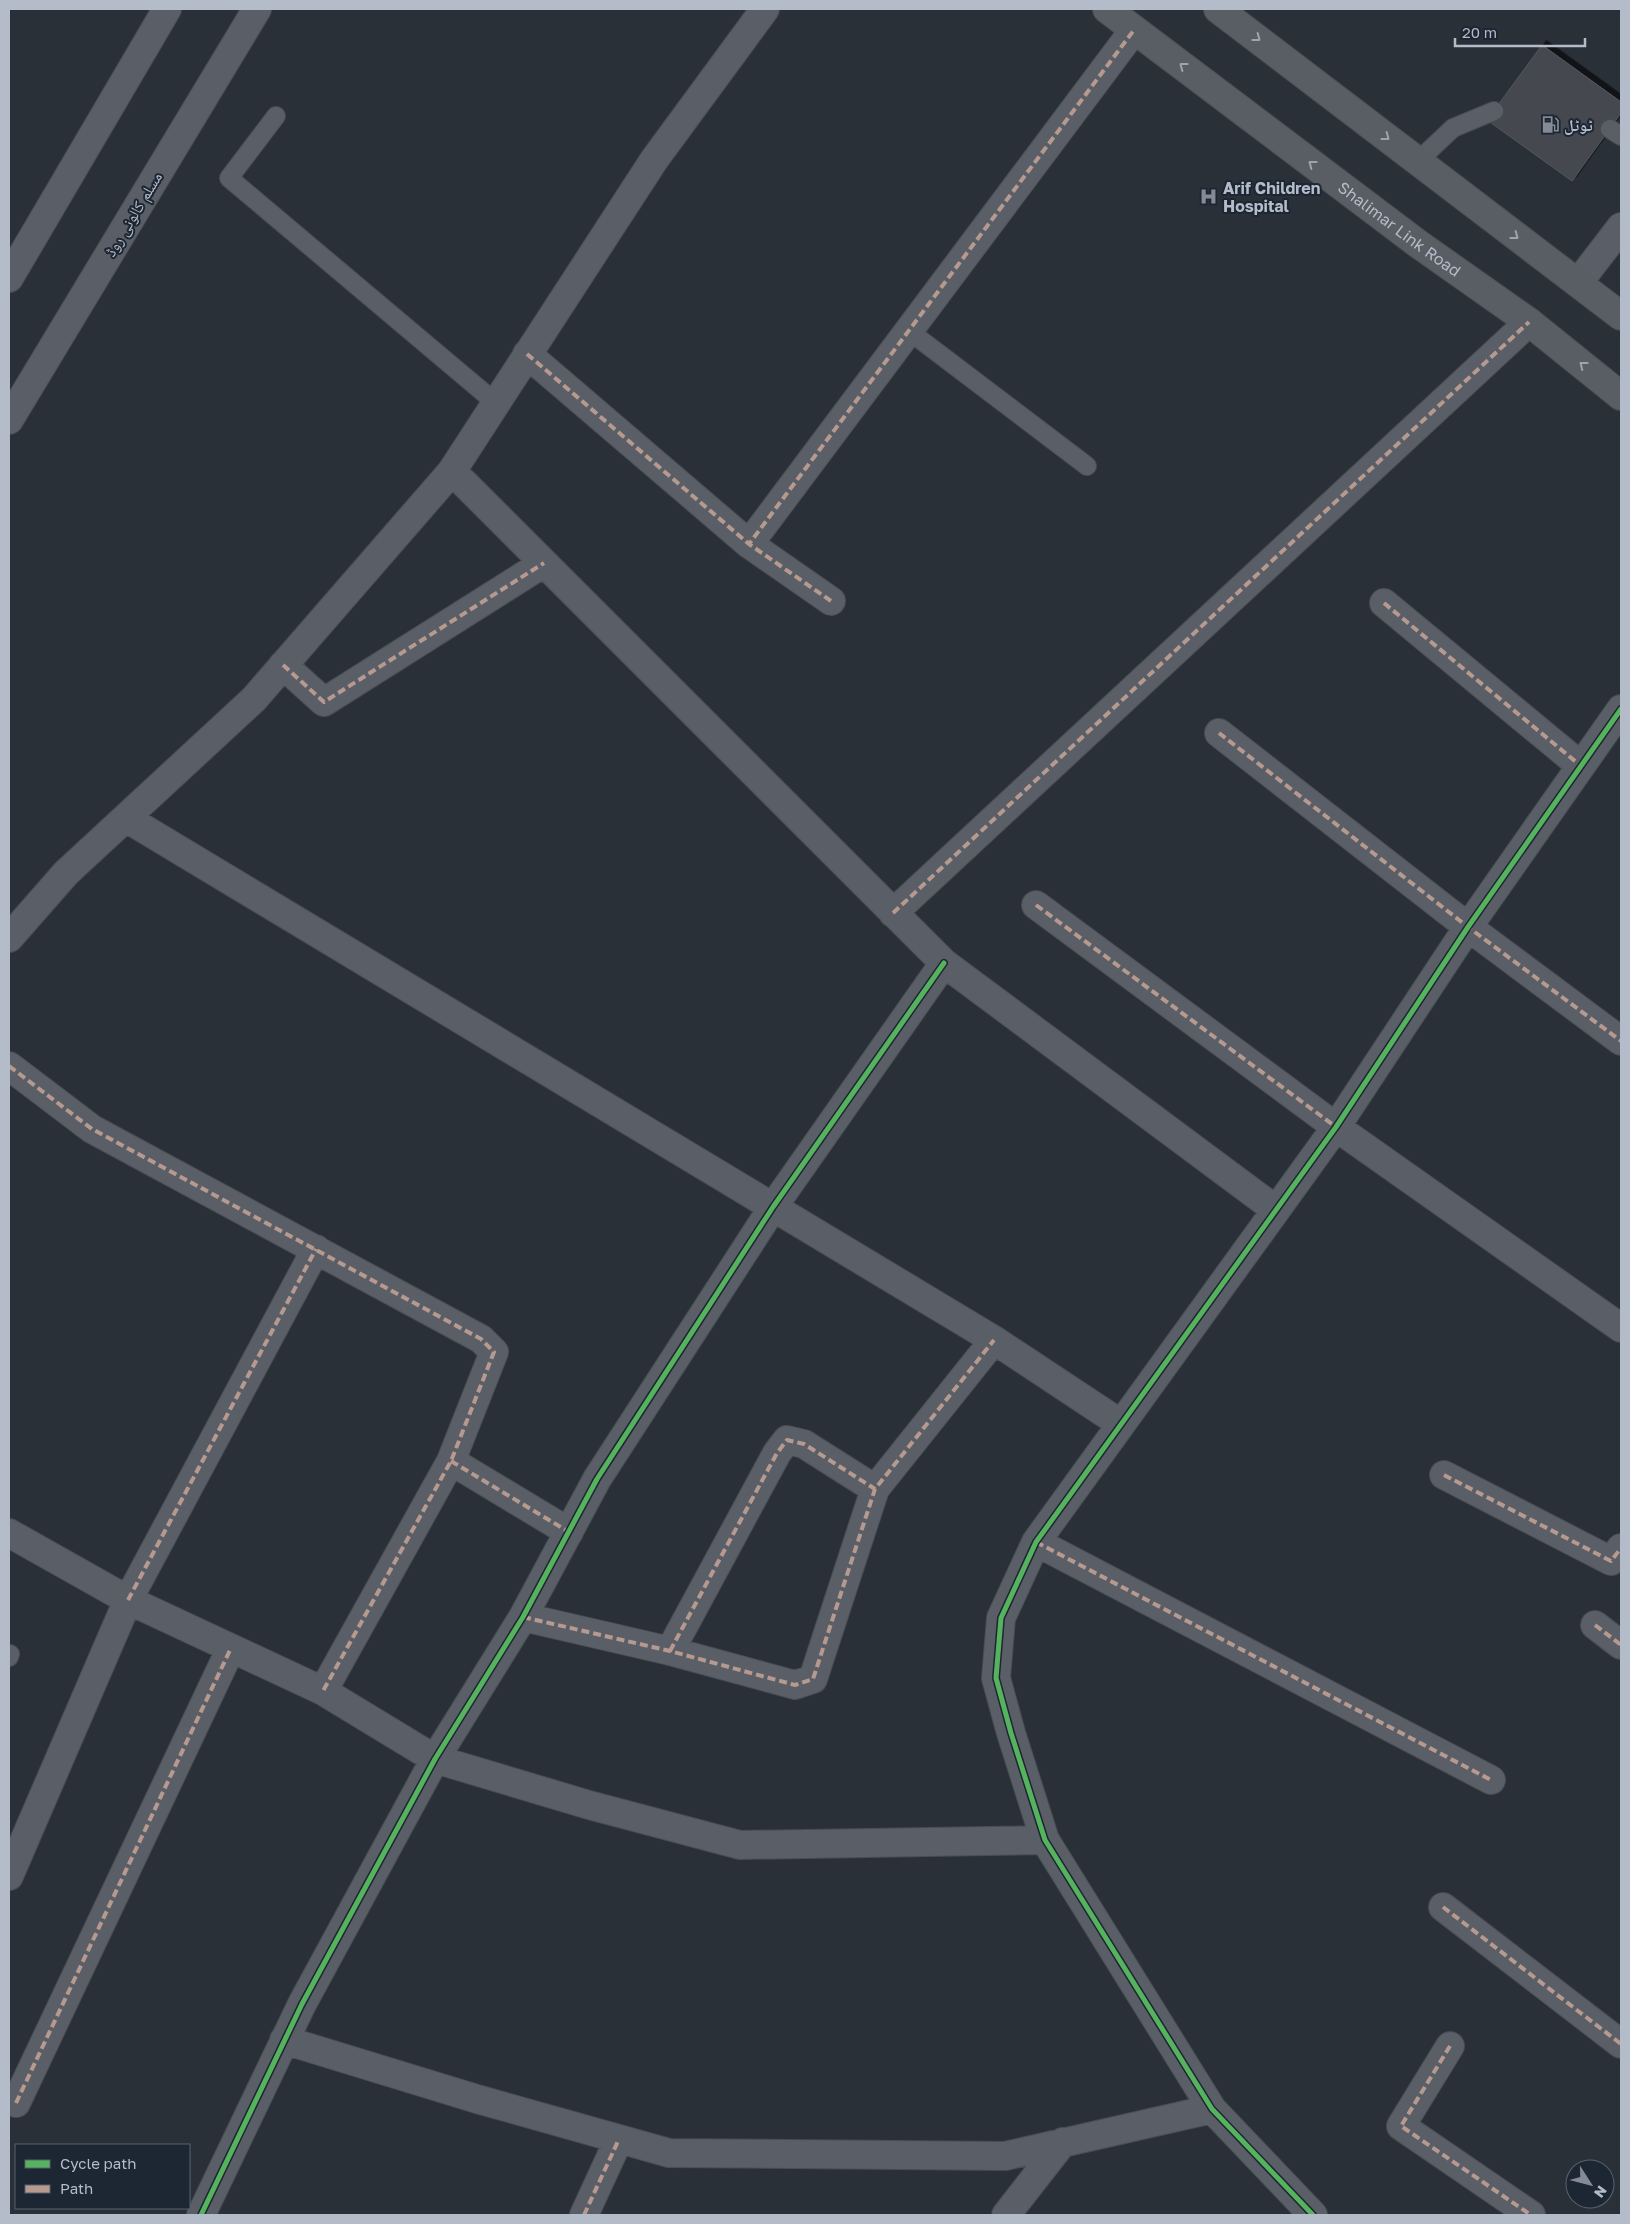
<svg xmlns="http://www.w3.org/2000/svg" width="1630" height="2224" viewBox="0 0 1630 2224" font-family="'Golos Text','Noto Naskh Arabic',sans-serif">
<defs>
<filter id="shadow"><feDropShadow dx="4.5" dy="-4.5" stdDeviation="0" flood-color="#0009"/></filter>
</defs>
<rect width="100%" height="100%" fill="#2a3038"/>
<!-- building -->
<path fill="#444950" stroke="#52575f" filter="url(#shadow)" d="M1542,45L1621,102V113L1572,181L1487,120Z"/>
<g fill="none" stroke-linecap="round" stroke-linejoin="round">
<defs>
<path id="service" d="M276,116L229,178L496,403
M1610,129L1621,136
M1418,161L1453,128L1494,111
M909,331L1087,466
M9,1657L10,1654"/>
<path id="minor" d="M9,278L167,9
M1578,283L1621,227
M527,354L749,544
M9,420L257,9
M452,471L944,963L1276,1210
M831,601L749,544L1134,30
M1384,603L1581,766
M283,665L324,702L544,563
M1219,733L1468,927L1621,1041
M126,818L994,1340L1121,1424
M1036,905L1336,1127L1621,1328
M893,913L1529,322
M9,938L66,873L254,699L452,471L654,160L765,9
M9,1066L92,1129L481,1339L494,1352L451,1461L323,1691
M451,1461L569,1532
M1444,1475L1611,1561L1621,1548
M9,1533L128,1600L323,1691L435,1759L589,1805L740,1845L1045,1840
M1036,1542L1491,1780
M523,1617L670,1651L795,1685L813,1679L875,1489L994,1340
M1595,1625L1621,1645
M670,1651L777,1453L787,1440L804,1444L875,1489
M9,1876L128,1600L316,1249
M1443,1907L1621,2044
M284,2040L477,2099L669,2153L1005,2156L1212,2109
M1450,2046L1401,2126L1531,2215
M16,2103L231,1648
M201,2215L302,2004L435,1759L523,1617L597,1479L773,1207L944,963
M584,2215L619,2139
M1006,2215L1063,2142
M1313,2215L1212,2109L1045,1840L1011,1733L996,1678L1001,1618L1036,1542L1336,1127L1468,927L1621,709"/>
<g id="secondary">
<path id="s1" d="M1107,9L1417,243L1529,322L1621,396"/>
<path d="M1218,9L1621,316"/>
</g>
</defs>
<!-- service casing -->
<use href="#service" stroke="#484c53" stroke-width="20"/>
<!-- minor casing -->
<use href="#minor" stroke="#484c53" stroke-width="30"/>
<!-- secondary casing -->
<use href="#secondary" stroke="#484c53" stroke-width="30"/>
<!-- service -->
<use href="#service" stroke="#5a5e66" stroke-width="18"/>
<!-- minor -->
<use href="#minor" stroke="#5a5e66" stroke-width="28"/>
<!-- secondary -->
<use href="#secondary" stroke="#595d64" stroke-width="28"/>
<!-- quiet -->
<path stroke="#b69a8f" stroke-width="4" stroke-dasharray="8 4" stroke-linecap="butt" d="M527,354L749,544
M831,601L749,544L1134,30
M1384,603L1581,766
M283,665L324,702L544,563
M1219,733L1468,927L1621,1041
M1036,905L1336,1127
M893,913L1529,322
M9,1066L92,1129L481,1339L494,1352L451,1461L323,1691
M451,1461L569,1532
M1444,1475L1611,1561L1621,1548
M1036,1542L1491,1780
M128,1600L316,1249
M523,1617L670,1651L795,1685L813,1679L875,1489L994,1340
M1595,1625L1621,1645
M670,1651L777,1453L787,1440L804,1444L875,1489
M1443,1907L1621,2044
M1450,2046L1401,2126L1531,2215
M16,2103L231,1648
M584,2215L619,2139"/>
<defs>
<path id="cycleway" d="M201,2215L302,2004L435,1759L523,1617L597,1479L773,1207L944,963
M1313,2215L1212,2109L1045,1840L1011,1733L996,1678L1001,1618L1036,1542L1336,1127L1468,927L1621,709"/>
</defs>
<!-- cycleway casing -->
<use href="#cycleway" stroke="#1d2633" stroke-width="8"/>
<!-- cycleway -->
<use href="#cycleway" stroke="#56b35d" stroke-width="5"/>
</g>
<!-- one-way arrows -->
<defs><path id="oneway-chevron" d="M-2-3.5L2.5 0L-2 3.5" fill="none" stroke-width="1.6" stroke-linecap="round" stroke-linejoin="round" transform="scale(1.25)"/></defs>
<g stroke="#9da4b0">
<use href="#oneway-chevron" transform="translate(1257 38) rotate(37)"/>
<use href="#oneway-chevron" transform="translate(1183 66) rotate(-143)"/>
<use href="#oneway-chevron" transform="translate(1386 137) rotate(37)"/>
<use href="#oneway-chevron" transform="translate(1312 164) rotate(-143)"/>
<use href="#oneway-chevron" transform="translate(1515 236) rotate(37)"/>
<use href="#oneway-chevron" transform="translate(1583 365) rotate(-142)"/>
</g>
<!-- icons -->
<defs>
<symbol id="fuel-bare" viewBox="-9 -9 18 18"><path d="M-5.5-6h7V0h2V4h1.3V-2.5L3-4.5l.8-.8L6-3V5H2.5V1h-1V6h-7ZM-4.2-4.7v3.2H.2V-4.7Z" fill="#848b96" stroke="#1d2633" stroke-width="2.5" paint-order="stroke"/></symbol>
<symbol id="hospital-bare" viewBox="-9 -9 18 18"><path d="M-5-5h3v3.5h4V-5h3V5h-3V1.5h-4V5h-3Z" fill="#848b96" stroke="#1d2633" stroke-width="2.5" paint-order="stroke"/></symbol>
</defs>
<g fill-rule="evenodd">
<use href="#fuel-bare" x="1538" y="112" width="25" height="25"/>
<use href="#hospital-bare" x="1196" y="184" width="25" height="25"/>
</g>
<g text-anchor="middle" stroke-width="4" stroke-linejoin="round" paint-order="stroke">
<!-- poi labels -->
<g font-size="16" font-weight="bold" fill="#b4bcc9" stroke="#1d2633" text-anchor="start">
<text x="1564" y="131">ٹوٹل</text>
<text x="1223" y="194">Arif Children<tspan x="1223" dy="18">Hospital</tspan></text>
</g>
<!-- street labels -->
<g font-size="16" fill="#b4bcc9" stroke="#1d2633">
<text transform="translate(133 214) rotate(-59)" y="6">مسلم کالونی روڈ</text>
<text dy="6" stroke="none"><textPath href="#s1" startOffset="366">Shalimar Link Road</textPath></text>
</g>
</g>
<!-- border -->
<rect width="1630" height="2224" fill="none" stroke="#b4bcc9" stroke-width="20"/>
<!-- legend -->
<rect x="15" y="2144" width="175" height="65" fill="#1d2633" stroke="#59626f"/>
<rect x="25" y="2160" width="25" height="8" fill="#56b35d" stroke="#59626f"/>
<text x="60" y="2169" font-size="15" fill="#b4bcc9">Cycle path</text>
<rect x="25" y="2185" width="25" height="8" fill="#b69a8f" stroke="#59626f"/>
<text x="60" y="2194" font-size="15" fill="#b4bcc9">Path</text>
<!-- north arrow -->
<g transform="translate(1590 2184) rotate(126)"><circle r="24" fill="#1d2633" stroke="#59626f"/>
<path d="M0-4L9 19L0 12L-9 19Z" fill="#848b96"/>
<text y="-8" font-size="14" font-weight="bold" text-anchor="middle" fill="#b4bcc9">N</text>
</g>
<!-- scale -->
<path d="M1455 38v8h130v-8" fill="none" stroke="#b4bcc9" stroke-width="2.5"/>
<text x="1462" y="38" font-size="15" fill="#b4bcc9" stroke="#1d2633" stroke-width="4" paint-order="stroke">20 m</text>
</svg>
